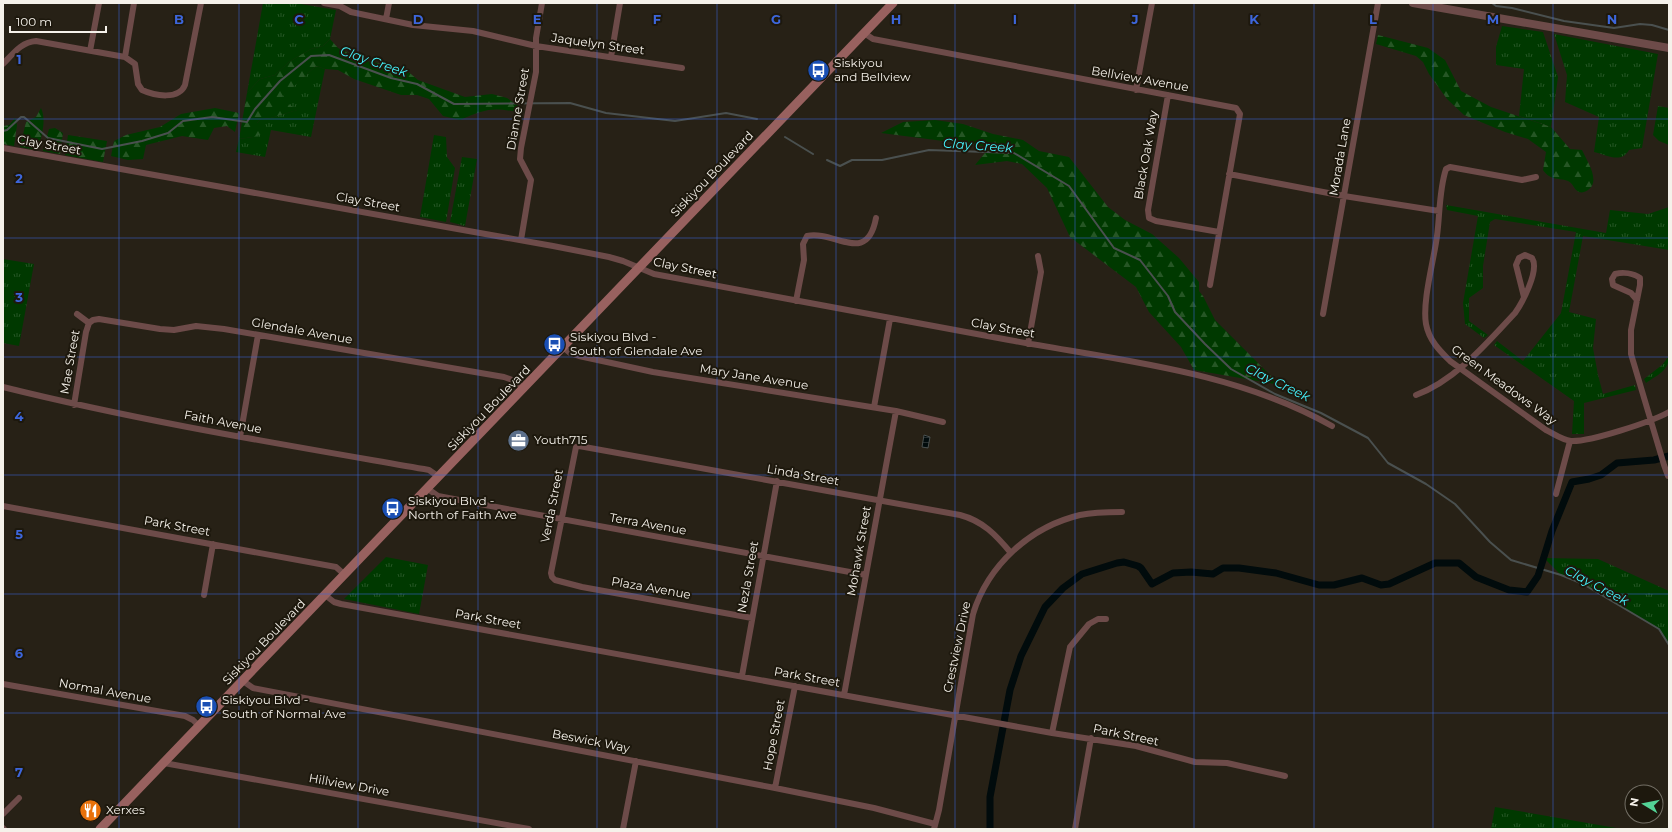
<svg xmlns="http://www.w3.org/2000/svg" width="1672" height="832" viewBox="0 0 1672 832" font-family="Montserrat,sans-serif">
<defs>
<pattern id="grass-tufts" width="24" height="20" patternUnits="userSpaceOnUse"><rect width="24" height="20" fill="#003900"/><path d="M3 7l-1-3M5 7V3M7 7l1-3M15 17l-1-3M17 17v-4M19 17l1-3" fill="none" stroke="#265625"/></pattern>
<pattern id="forest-firs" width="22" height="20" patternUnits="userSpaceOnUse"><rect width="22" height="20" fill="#003900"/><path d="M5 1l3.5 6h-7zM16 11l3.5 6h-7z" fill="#265625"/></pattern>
<pattern id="water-rules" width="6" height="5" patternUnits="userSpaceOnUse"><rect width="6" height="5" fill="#010b0c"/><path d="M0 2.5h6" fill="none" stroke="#272f30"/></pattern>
</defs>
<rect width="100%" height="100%" fill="#272116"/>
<!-- grass -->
<path fill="url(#grass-tufts)" d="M263,3H295L336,10L330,39L323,46L311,49L289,62L275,75L260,79L247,93Z
M1502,26L1543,32L1558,77L1551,127L1519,116L1524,69L1496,65V47Z
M1554,34L1658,54L1642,148L1629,150C1621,164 1607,155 1594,152L1599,117L1565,102L1567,75Z
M316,66L325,69L311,137L271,130L265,157L236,152L239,139L253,137L257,123L261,119C269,120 288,112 297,110L279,99Z
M1658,106L1669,108V145L1659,141L1653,135Z
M434,135L446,137L447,157L455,168L446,222L420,217Z
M462,157L477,159L465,226L450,222Z
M1446,205L1606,233L1610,210L1648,214L1669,207V250L1583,236L1569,312L1596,319L1593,348L1598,375L1603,394L1635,385L1636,390L1584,403V434H1572L1574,401L1494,345L1497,341L1523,361L1561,313L1576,232L1495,219L1490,222L1483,266V288L1469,298V321L1488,335L1484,338L1465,324L1463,303L1478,216L1447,210Z
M3,259L34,264L19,346L3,343Z
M1669,356C1669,371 1657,375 1646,383L1644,379L1662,365Z
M386,557L428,565L419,614L344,599Z
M1544,558L1598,559L1669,591V645L1659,629L1583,584L1561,575Z
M1495,807L1622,829H1491Z"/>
<!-- forest -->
<path fill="url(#forest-firs)" d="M1378,35L1428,48L1445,60L1461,91L1491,107L1551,127L1570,149L1582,150C1587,161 1601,181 1588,190C1585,192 1582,193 1579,192C1574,190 1573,183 1568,181C1556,177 1551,181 1543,170L1546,152L1528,139L1505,132L1464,115L1447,99L1429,74L1423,62L1416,56L1376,44Z
M330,39L338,48L365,61L386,64L405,69L418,80L465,97L492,94L507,98L523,109V113C493,107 487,108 460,120L443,116L429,99L417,95H401L354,79L338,70L325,69L316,66L280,99L298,110C288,112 269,120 261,119L257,123L265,128L264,134L253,137L239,139L247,93L260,79L275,75L289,62L311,49L323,46Z
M41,108C47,121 41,137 38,150L20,147L26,122L36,117Z
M215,108L239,113L235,132L227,126L214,128L208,140L182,136L146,145L143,159L128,160L111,156L114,141L126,135L160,127L181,114Z
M15,118L17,125L14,146L3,144V126L9,125Z
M935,120L963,124L993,134L1023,140L1039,151L1069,157L1108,207L1125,220L1152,234L1179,258L1199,282V291L1203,296L1215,320L1280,385L1194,370L1181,347L1149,312L1136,287L1070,237L1047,188L1022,164L1007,161L975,165L990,147L881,133L903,122Z
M55,128L63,133L60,154L43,151L49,129Z
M68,135L107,141L103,162L65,155Z"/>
<!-- water -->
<path fill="url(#water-rules)" stroke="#4a504f" d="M924,435L930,437L928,448L922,447Z"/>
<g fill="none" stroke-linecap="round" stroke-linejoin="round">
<!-- stream -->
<path stroke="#4a504f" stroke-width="2" d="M1492,3L1496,6L1512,8L1564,21L1614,28L1640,24L1652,25L1669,30
M3,131L7,130L21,117H24L48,138L102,149L142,141L168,133L183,121L212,117L247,122L255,109L280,81L311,56L329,55L391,78L417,84L454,104L570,103L606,113L675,121L726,113L757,119
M785,137L813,154
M827,160L840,166L852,160H882L929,150L1014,153L1069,186L1114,248L1140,260L1168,296L1175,312L1205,344L1231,369L1275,394L1321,413L1368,438L1388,463L1426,484L1455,504L1490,542L1511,560L1561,575L1583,584L1659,629L1669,645"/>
<!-- canal -->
<path stroke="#010b0c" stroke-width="7" d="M990,829V797L1010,690L1021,656L1045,607L1063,588L1082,574L1117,563L1124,562L1138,566L1141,568L1152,584L1173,573L1191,572L1213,574L1223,568H1239L1276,573L1319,585H1334L1362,578L1381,585L1389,584L1435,563H1459L1476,577L1509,590L1527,592L1538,576L1552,531L1572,482L1589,479L1601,475L1617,463L1654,460L1669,456"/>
<!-- minor -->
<path stroke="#6d4b49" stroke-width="6" d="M324,3L340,6L351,12L413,25L473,31L536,46L682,68
M386,19L389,3
M864,33L873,39L1236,108L1240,114L1239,120L1210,285
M90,51L99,3
M125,57L134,3
M611,57L620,3
M3,64C13,54 21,42 36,41L125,57L135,64L138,84L142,90C155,96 179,100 185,85L201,3
M1136,90L1152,3
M1168,95L1148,210L1149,218L1156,221L1219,232
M3,148L553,246L609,257L623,261L654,274C773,296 891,319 1009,340C1117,360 1236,371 1332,426
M1229,174L1344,196L1439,211
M1536,177L1522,180L1450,167L1446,169C1439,190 1440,214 1437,236C1434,260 1422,301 1426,324C1429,340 1439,350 1450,361L1546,430C1554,434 1562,440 1571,441C1590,442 1651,422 1669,412
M521,240L531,180L520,159L521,148L536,72V38L542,3
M1637,300L1631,293L1613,285L1612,279L1615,274C1623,272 1633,273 1640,278V285L1631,330V354L1664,465L1668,476H1669
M796,301L804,260L803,244L807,236C835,230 867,266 876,218
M77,314L89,323
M1323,314L1378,3
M89,323L93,320L99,319L160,329L174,330L196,326L224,329L504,377L515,381L524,389
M1028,344L1041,272L1038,256
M564,348L570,353L579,356L653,372L896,411L943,422
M3,387C144,422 286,445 429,470L439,477
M1416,395C1455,381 1487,343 1515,313C1522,303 1540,270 1532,258L1525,255L1519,258L1516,265L1524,297
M74,405L86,332L89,323
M874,407L890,319
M240,437L258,335
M428,489L438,496L496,507L866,575
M1556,494L1570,441
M3,506L336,567L345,575
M204,595L213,544
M325,595L334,602L341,604L1052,733L1136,746L1195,762L1227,763L1285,776
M752,618L582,587L555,580L552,577L551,573L576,447L579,446L960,515C983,521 996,535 1011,553
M742,676L777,481
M243,681L253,688L775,788L874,808L935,824
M3,684L185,716L193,720L199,726
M844,695L896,411
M1052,733L1070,647L1089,624L1098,619H1106
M164,763L529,829
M775,788L795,686
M3,814L19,798
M3,828L4,829
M623,829L636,761
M934,829L939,810L973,614C988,565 1030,527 1080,515C1094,512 1108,512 1122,512
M1075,829L1091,738"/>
<!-- tertiary -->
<path stroke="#6d4b49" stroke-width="8" d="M1413,3L1669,48"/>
<!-- secondary -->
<path stroke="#98615f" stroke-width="9" d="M100,829L893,3"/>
</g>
<!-- grid -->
<path fill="none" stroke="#3d66db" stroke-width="1" stroke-opacity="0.55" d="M119,3V829M239,3V829M358,3V829M478,3V829M597,3V829M717,3V829M836,3V829M955,3V829M1075,3V829M1194,3V829M1314,3V829M1433,3V829M1553,3V829M3,119H1669M3,238H1669M3,357H1669M3,475H1669M3,594H1669M3,713H1669"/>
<!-- icons -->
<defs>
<symbol id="bus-disc" viewBox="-11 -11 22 22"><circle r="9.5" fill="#1a4fb4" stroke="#1d180d"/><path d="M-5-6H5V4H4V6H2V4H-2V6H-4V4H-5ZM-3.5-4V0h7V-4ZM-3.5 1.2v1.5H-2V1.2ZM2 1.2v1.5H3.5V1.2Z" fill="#fff"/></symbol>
<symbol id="office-disc" viewBox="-11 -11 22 22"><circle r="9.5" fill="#5c6f8a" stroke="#1d180d"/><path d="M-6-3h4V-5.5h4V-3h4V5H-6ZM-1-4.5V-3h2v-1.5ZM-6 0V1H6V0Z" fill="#fff"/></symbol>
<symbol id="restaurant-disc" viewBox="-11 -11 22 22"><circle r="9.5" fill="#e8710a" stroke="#1d180d"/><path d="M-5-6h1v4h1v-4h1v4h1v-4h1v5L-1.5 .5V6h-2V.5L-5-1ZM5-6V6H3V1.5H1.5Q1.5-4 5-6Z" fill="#fff"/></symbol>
</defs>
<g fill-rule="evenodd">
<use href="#bus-disc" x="806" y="58" width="25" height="25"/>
<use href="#bus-disc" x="542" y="332" width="25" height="25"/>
<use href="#office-disc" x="506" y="428" width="25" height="25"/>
<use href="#bus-disc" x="380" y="496" width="25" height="25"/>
<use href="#bus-disc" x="194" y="694" width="25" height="25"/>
<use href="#restaurant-disc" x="78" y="798" width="25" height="25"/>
</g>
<g text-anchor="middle" stroke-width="4" stroke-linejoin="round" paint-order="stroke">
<!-- street labels -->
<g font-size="12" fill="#f5f1ea" stroke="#1d180d">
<text transform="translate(598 44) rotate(8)" y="4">Jaquelyn Street</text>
<text transform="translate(1140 79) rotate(10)" y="4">Bellview Avenue</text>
<text transform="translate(518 109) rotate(-80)" y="4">Dianne Street</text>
<text transform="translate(49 145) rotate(10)" y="4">Clay Street</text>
<text transform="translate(1146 155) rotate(-80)" y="4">Black Oak Way</text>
<text transform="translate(1340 157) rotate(-80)" y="4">Morada Lane</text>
<text transform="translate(712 174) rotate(-46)" y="4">Siskiyou Boulevard</text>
<text transform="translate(368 202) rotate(10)" y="4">Clay Street</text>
<text transform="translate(685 268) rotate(12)" y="4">Clay Street</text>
<text transform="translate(1003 328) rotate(10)" y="4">Clay Street</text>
<text transform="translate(302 331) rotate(10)" y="4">Glendale Avenue</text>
<text transform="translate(70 362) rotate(-80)" y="4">Mae Street</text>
<text transform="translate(754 377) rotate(9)" y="4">Mary Jane Avenue</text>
<text transform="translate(1504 385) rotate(36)" y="4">Green Meadows Way</text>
<text transform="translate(489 408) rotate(-46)" y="4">Siskiyou Boulevard</text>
<text transform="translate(223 422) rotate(11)" y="4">Faith Avenue</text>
<text transform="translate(803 475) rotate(10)" y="4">Linda Street</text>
<text transform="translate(552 506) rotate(-79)" y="4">Verda Street</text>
<text transform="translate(648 524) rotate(10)" y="4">Terra Avenue</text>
<text transform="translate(177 526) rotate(10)" y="4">Park Street</text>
<text transform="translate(859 551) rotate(-80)" y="4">Mohawk Street</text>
<text transform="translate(748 577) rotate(-80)" y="4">Nezla Street</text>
<text transform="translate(651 588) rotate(10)" y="4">Plaza Avenue</text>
<text transform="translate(488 619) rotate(10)" y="4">Park Street</text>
<text transform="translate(264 642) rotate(-46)" y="4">Siskiyou Boulevard</text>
<text transform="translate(957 647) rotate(-78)" y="4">Crestview Drive</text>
<text transform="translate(807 677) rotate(10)" y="4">Park Street</text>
<text transform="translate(105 691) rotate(10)" y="4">Normal Avenue</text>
<text transform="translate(774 735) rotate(-79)" y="4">Hope Street</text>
<text transform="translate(1126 735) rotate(12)" y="4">Park Street</text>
<text transform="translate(591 741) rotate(11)" y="4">Beswick Way</text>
<text transform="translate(349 785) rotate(10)" y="4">Hillview Drive</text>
</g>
<!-- poi labels -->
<g font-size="12" fill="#f5f1ea" stroke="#1d180d" text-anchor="start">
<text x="834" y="67">Siskiyou<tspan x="834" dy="14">and Bellview</tspan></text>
<text x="570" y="341">Siskiyou Blvd -<tspan x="570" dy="14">South of Glendale Ave</tspan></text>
<text x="534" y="444">Youth715</text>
<text x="408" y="505">Siskiyou Blvd -<tspan x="408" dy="14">North of Faith Ave</tspan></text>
<text x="222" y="704">Siskiyou Blvd -<tspan x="222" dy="14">South of Normal Ave</tspan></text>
<text x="106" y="814">Xerxes</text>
</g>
<!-- water labels -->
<g font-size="13" font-style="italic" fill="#45f3fd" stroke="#1d180d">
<text transform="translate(374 61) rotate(19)" y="5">Clay Creek</text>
<text transform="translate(978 145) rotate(4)" y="5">Clay Creek</text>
<text transform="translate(1278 382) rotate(26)" y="5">Clay Creek</text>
<text transform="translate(1597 585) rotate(28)" y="5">Clay Creek</text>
</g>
</g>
<g font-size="13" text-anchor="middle" font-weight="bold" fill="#3d66db" stroke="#1d180d" stroke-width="4" stroke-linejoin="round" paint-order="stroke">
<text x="179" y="24">B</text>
<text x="299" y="24">C</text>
<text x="418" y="24">D</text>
<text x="537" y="24">E</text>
<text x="657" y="24">F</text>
<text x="776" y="24">G</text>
<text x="896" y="24">H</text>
<text x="1015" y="24">I</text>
<text x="1135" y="24">J</text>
<text x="1254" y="24">K</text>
<text x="1373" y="24">L</text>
<text x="1493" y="24">M</text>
<text x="1612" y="24">N</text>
<text x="19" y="64">1</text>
<text x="19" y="183">2</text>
<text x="19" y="302">3</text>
<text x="19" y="421">4</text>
<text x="19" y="539">5</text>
<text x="19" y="658">6</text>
<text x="19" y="777">7</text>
</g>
<!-- border -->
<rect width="1672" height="832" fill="none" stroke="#f5f1ea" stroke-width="8"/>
<!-- north arrow -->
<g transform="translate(1644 804) rotate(280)"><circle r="19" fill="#1d180d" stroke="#736f65"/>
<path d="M0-3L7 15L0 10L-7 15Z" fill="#53d396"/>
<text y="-6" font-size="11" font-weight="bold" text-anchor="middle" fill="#f5f1ea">N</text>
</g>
<!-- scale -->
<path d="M10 26v6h96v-6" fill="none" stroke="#f5f1ea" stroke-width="2"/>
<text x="16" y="26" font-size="12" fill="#f5f1ea" stroke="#1d180d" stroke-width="3" paint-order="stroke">100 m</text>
</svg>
